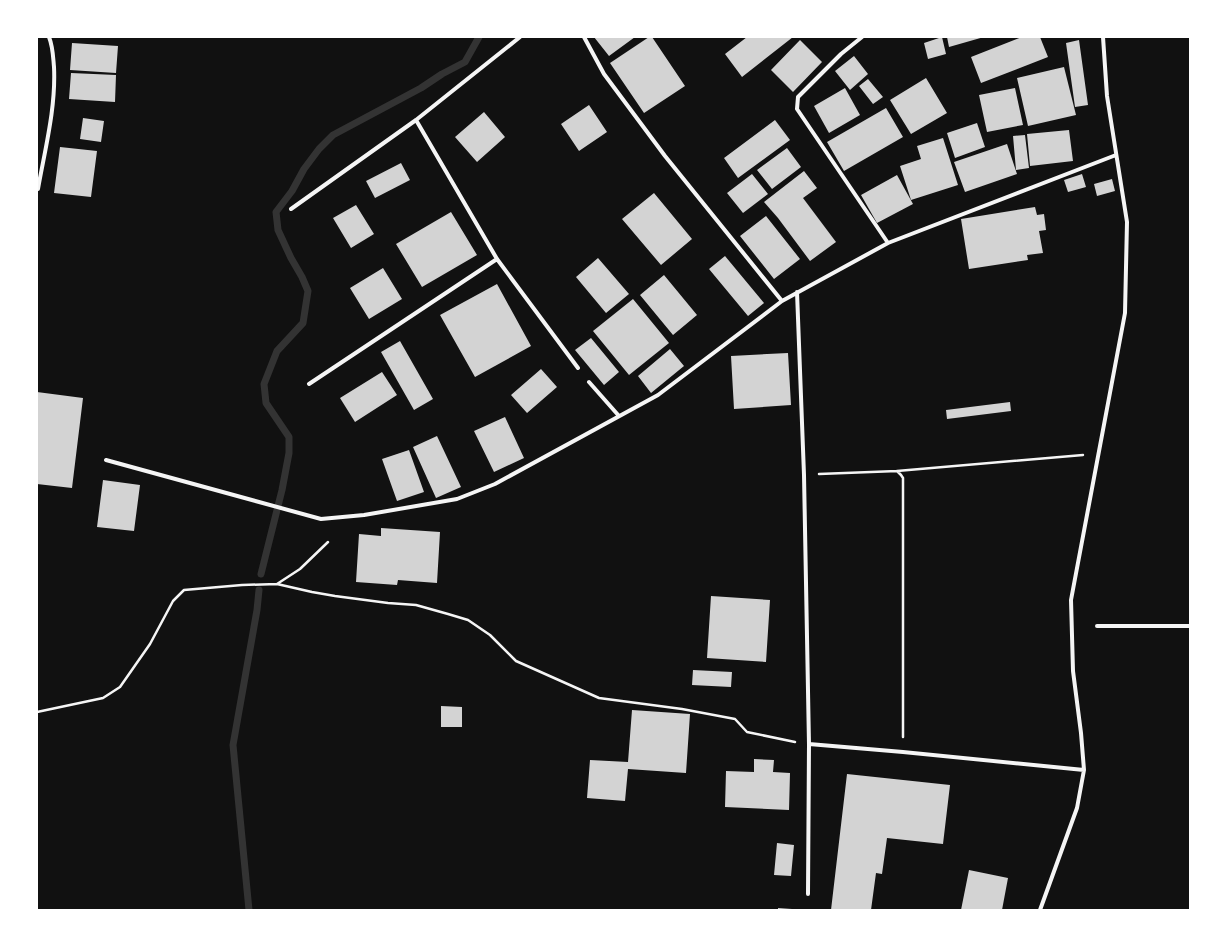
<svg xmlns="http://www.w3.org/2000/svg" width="1227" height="947" viewBox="0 0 1227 947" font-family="Signika,sans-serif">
<rect width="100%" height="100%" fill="#111"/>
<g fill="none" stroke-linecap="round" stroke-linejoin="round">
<!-- stream -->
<path stroke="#333" stroke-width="7" d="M261,574L282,490L289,453V437L266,403L264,384L277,351L303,323L308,291L302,277L291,258L278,230L276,212L292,191L304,169L319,149L333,135L421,88L442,74L465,62L479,37
M249,910L233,745L257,610L259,590"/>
</g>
<!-- building -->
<path fill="#d3d3d3" d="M594,37H635L609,56Z
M649,37H652L685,86L644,113L610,63Z
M747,37H793L742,77L725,54Z
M942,37L946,54L928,59L924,43Z
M947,37H984L949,47Z
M1022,37H1040L1048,57L981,83L971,57Z
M800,40L822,62L793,92L771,70Z
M1079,40L1088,105L1075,107L1066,43Z
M72,43L118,46L116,73L70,70Z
M854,56L868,74L850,90L835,71Z
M1064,67L1076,115L1028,126L1017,78Z
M71,73L116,75L115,102L69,99Z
M926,78L947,113L911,134L890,100Z
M868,79L883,97L873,104L859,86Z
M845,88L860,115L829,133L814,106Z
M1015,88L1023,125L987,132L979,95Z
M589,105L607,132L579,151L561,124Z
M886,108L903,137L844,171L827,142Z
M484,112L505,137L477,162L455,137Z
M83,118L104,121L101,142L80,139Z
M775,120L790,140L738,178L724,158Z
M977,123L985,147L955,158L947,133Z
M1069,130L1073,161L1030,166L1027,134Z
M1025,135L1029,168L1016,170L1013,136Z
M943,138L958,185L911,200L900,166L921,159L917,146Z
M1007,144L1017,174L965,192L954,162Z
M60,147L97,151L91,197L54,193Z
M787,148L801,167L772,189L757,170Z
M401,163L410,180L375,198L366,181Z
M804,171L817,188L803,198L836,242L810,261L778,218L764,202Z
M752,174L768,194L743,213L727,193Z
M1082,174L1086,187L1068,192L1064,180Z
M897,175L913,204L877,223L861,195Z
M1112,179L1115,191L1097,196L1094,184Z
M654,193L692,239L661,265L622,219Z
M356,205L374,234L351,248L333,218Z
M1035,207L1037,215L1044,214L1046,230L1039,231L1043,253L1027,255L1028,260L969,269L961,219Z
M451,212L477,255L422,287L396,244Z
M766,216L800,259L774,279L740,236Z
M725,256L764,303L748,316L709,269Z
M598,258L629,294L606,313L576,277Z
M383,268L402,299L369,319L350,288Z
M664,275L697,315L673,335L640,295Z
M497,284L531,346L475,377L440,315Z
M633,299L669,343L629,375L593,331Z
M591,338L619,372L604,385L575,350Z
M400,341L433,399L414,410L381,352Z
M670,349L684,366L651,393L638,376Z
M788,353L791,405L734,409L731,356Z
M541,369L557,387L527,413L511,395Z
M382,372L397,395L355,422L340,398Z
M37,392L83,398L72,488L37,484Z
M1010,402L1011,411L947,419L946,410Z
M505,417L524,458L494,472L474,431Z
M437,436L461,487L436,498L413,447Z
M409,450L424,492L397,501L382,459Z
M103,480L140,485L134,531L97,527Z
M381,528L440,532L437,583L398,580L397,585L356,582L359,534L381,536Z
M711,596L770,600L766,662L707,658Z
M693,670L732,672L731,687L692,685Z
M441,706L462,707V727H441Z
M632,710L690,714L686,773L628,769L625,801L587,798L590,760L628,762Z
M754,759L774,760L773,772L790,773L789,810L725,807L726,771L754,772Z
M847,774L950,785L943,844L887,838L882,874L876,873L871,910H831Z
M777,843L794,845L791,876L774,875Z
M969,870L1008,878L1002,910H961Z
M778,908L792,909V910H778Z"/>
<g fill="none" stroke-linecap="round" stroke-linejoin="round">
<!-- path -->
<path stroke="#f5f5f5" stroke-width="2.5" d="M897,471L1083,455
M819,474L897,471L901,475L903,478V737
M277,584L312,592L335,596L388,603L416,605L448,614L468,620L490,635L516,661L599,698L682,709L735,719L747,732L795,742
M37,712L103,698L120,687L150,644L173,601L184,590L242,585L277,584L300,569L328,542"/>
<!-- minor -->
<path stroke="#f5f5f5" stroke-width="4" d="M584,37L604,74L665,156L782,301
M862,37L841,54L798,97L797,109L888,243
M416,120L497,259L578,368
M38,189C45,149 56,108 54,67C53,56 53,47 49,37
M291,209L416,120L520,37
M797,292L804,475L809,744
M589,382L619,416
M309,384L497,259
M106,460L321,519L364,515L457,499L495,484L658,395L782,301L888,243L1116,155
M1097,626H1190
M808,894L809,744L903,752L1084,770
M1040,910L1077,808L1084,770L1081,733L1073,671L1071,600L1125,313L1127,222L1107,96L1103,37"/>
</g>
<!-- border -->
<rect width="1227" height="947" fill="none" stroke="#ffffff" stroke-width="76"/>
</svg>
